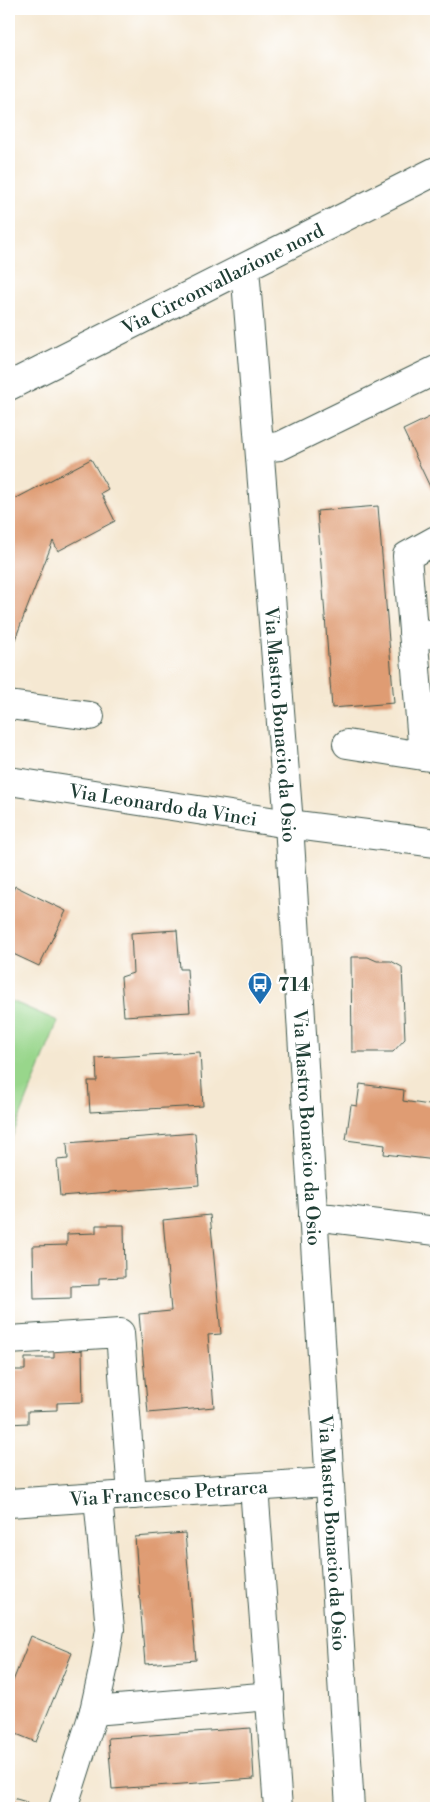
<svg xmlns="http://www.w3.org/2000/svg" width="445" height="1817" viewBox="0 0 445 1817" font-family="'Libre Bodoni',serif">
<rect width="100%" height="100%" fill="#fff"/>
<filter id="ink" filterUnits="userSpaceOnUse"><feTurbulence type="fractalNoise" baseFrequency=".02" numOctaves="2"/><feDisplacementMap in="SourceGraphic" scale="10" xChannelSelector="R" yChannelSelector="G"/><feConvolveMatrix kernelMatrix="1 2 1 2 8 2 1 2 1" color-interpolation-filters="sRGB"/></filter>
<filter id="wash" filterUnits="userSpaceOnUse"><feTurbulence type="fractalNoise" baseFrequency=".0096" numOctaves="4" result="noise"/><feDisplacementMap in="SourceGraphic" scale="20" xChannelSelector="R" yChannelSelector="G"/><feGaussianBlur stdDeviation="1.12" result="paint"/><feColorMatrix in="noise" values="0 0 0 0 0 0 0 0 0 0 0 0 0 0 0 0 0 1.4 0 .05"/><feComposite in="paint" operator="in"/></filter>
<g filter="url(#wash)">
<rect width="100%" height="100%" fill="#f5e8d2"/>
<!-- green -->
<path fill="#98d68b" stroke="#5c8a60" d="M9,1000L58,1021L9,1145Z"/>
<g id="blocks">
<!-- building -->
<path fill="#df9c73" d="M436,414V488L432,491L403,430Z
M91,459L108,489L101,493L115,521L58,551L53,541L14,642L9,640V502Z
M378,506L394,703L332,708L317,511Z
M15,886L66,911L39,966L9,952V900Z
M177,930L180,969H187L190,1012L124,1016L121,977L133,973L131,933Z
M351,957H368L377,961H391L402,967L405,1039L393,1052H352Z
M200,1052L203,1106L90,1112L88,1081H97L96,1058Z
M360,1084L404,1090L403,1101L436,1106V1160L384,1154L385,1145L346,1140L351,1105L357,1106Z
M195,1133L199,1185L60,1196L57,1160L68,1159L67,1143Z
M210,1215L221,1334L208,1335L214,1407L148,1413L139,1314L171,1311L163,1220Z
M96,1225H124L125,1277L99,1278V1285L71,1286V1298L34,1299L33,1246L67,1245V1234L96,1233Z
M54,1350H82L83,1402L57,1403V1410L28,1411V1423L9,1424V1370H25V1358H54Z
M185,1533L196,1660L145,1664L135,1537Z
M31,1636L72,1653L36,1742L9,1731V1691Z
M251,1728L254,1779L112,1789L108,1738Z
M9,1797L27,1802L25,1808H9Z"/>
</g>
</g>
<g filter="url(#ink)">
<use href="#blocks" fill-opacity="0" stroke="#3f574c" stroke-width="1"/>
<g fill="none" stroke-linecap="round" stroke-linejoin="round">
<defs>
<g id="minor">
<path id="s1" d="M245,268L289,824L350,1808"/>
<path id="s2" d="M9,386L436,171"/>
<path d="M260,448L280,446L436,370"/>
<path d="M436,540L407,556L423,756L436,758"/>
<path d="M413,632L436,635"/>
<path d="M9,705L90,716"/>
<path d="M347,744L423,756"/>
<path id="s3" d="M9,781L289,824L436,843"/>
<path d="M313,1217L330,1218L436,1231"/>
<path d="M9,1340L120,1333L132,1495"/>
<path d="M254,1487L278,1808"/>
<path id="s4" d="M9,1503L328,1482"/>
<path d="M94,1711L270,1696"/>
<path d="M63,1808L94,1711L104,1666L110,1629L98,1497"/>
</g>
</defs>
<!-- minor casing -->
<use href="#minor" stroke="#3f574c" stroke-width="30"/>
<!-- minor -->
<use href="#minor" stroke="#fff" stroke-width="28"/>
</g>
</g>
<!-- icons -->
<defs>
<symbol id="bus-pin" viewBox="-11 -11 22 30"><path d="M0 17L-7.5 6A9.5 9.5 0 1 1 7.5 6Z" fill="#1f6fb2" stroke="#fff"/><path d="M-5-6H5V4H4V6H2V4H-2V6H-4V4H-5ZM-3.5-4V0h7V-4ZM-3.5 1.2v1.5H-2V1.2ZM2 1.2v1.5H3.5V1.2Z" fill="#fff"/></symbol>
</defs>
<g fill-rule="evenodd">
<use href="#bus-pin" x="246" y="970" width="28" height="38"/>
</g>
<g text-anchor="middle" stroke-width="5" stroke-linejoin="round" paint-order="stroke">
<!-- street labels -->
<g font-size="19" fill="#1f3d34" stroke="#fff">
<text dy="7" stroke="none"><textPath href="#s2" startOffset="239">Via Circonvallazione nord</textPath></text>
<text dy="7" stroke="none"><textPath href="#s1" startOffset="458">Via Mastro Bonacio da Osio</textPath></text>
<text dy="7" stroke="none"><textPath href="#s3" startOffset="156">Via Leonardo da Vinci</textPath></text>
<text dy="7" stroke="none"><textPath href="#s1" startOffset="862">Via Mastro Bonacio da Osio</textPath></text>
<text dy="7" stroke="none"><textPath href="#s4" startOffset="160">Via Francesco Petrarca</textPath></text>
<text dy="7" stroke="none"><textPath href="#s1" startOffset="1268">Via Mastro Bonacio da Osio</textPath></text>
</g>
<!-- poi labels -->
<g font-size="19" font-weight="bold" fill="#1f3d34" stroke="#fff" text-anchor="start">
<text x="278" y="991">714</text>
</g>
</g>
<!-- margin -->
<rect width="445" height="1817" fill="none" stroke="#fff" stroke-width="30"/>
</svg>
